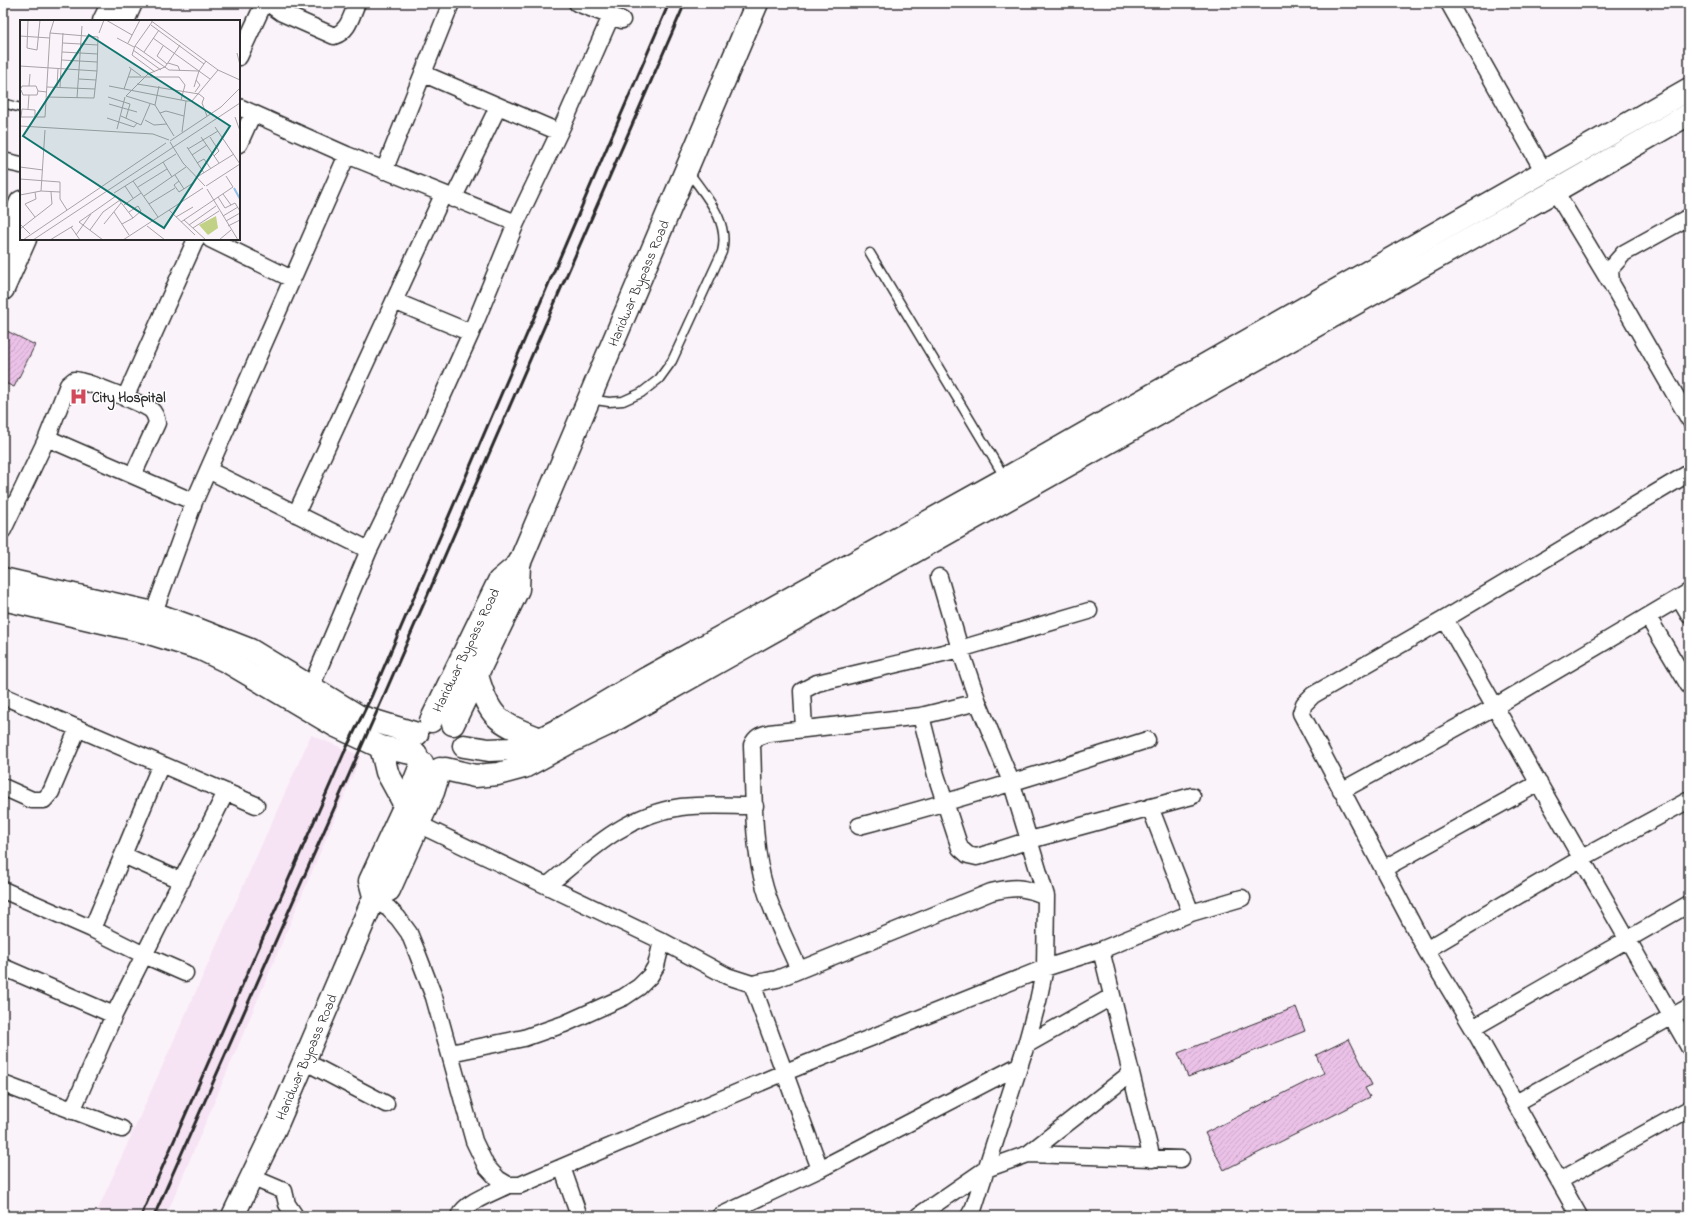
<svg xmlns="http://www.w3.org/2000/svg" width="1692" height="1219" viewBox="0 0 1692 1219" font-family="'Indie Flower',sans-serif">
<defs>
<pattern id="building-hatch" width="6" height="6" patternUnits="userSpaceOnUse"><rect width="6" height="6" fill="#ebc1e8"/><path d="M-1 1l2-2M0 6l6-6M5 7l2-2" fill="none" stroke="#caa6c7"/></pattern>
</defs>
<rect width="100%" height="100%" fill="#fbf3fa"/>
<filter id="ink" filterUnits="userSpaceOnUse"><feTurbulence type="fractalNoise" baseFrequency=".025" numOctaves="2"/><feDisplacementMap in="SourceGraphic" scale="8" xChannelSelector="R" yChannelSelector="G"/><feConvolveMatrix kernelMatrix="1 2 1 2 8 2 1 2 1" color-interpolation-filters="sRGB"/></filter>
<g filter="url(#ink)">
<!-- built -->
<path fill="#f6e4f5" d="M311,735L361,756L166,1216H95Z"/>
<!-- building -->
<path fill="url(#building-hatch)" stroke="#2b2b2b" d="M3,329L35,345L14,387L3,382Z
M1296,1007L1305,1031L1188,1077L1178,1053Z
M1349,1039L1372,1085L1365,1088L1370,1097L1224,1170L1205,1133L1324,1073L1316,1055Z"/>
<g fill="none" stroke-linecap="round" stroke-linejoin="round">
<defs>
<path id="lane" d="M3,103L21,108
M870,253L1005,478
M589,399L609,402L623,401L641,393L659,379L672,361L722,252C730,220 705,196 688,171"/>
<path id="street" d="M268,3L282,13L334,36C349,31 351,16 357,3
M577,3L622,20
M1449,3L1544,172
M239,57L264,3
M424,74L559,132
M239,107L347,155L516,223
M239,144L253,113
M3,161L21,165
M384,171L451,3
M1555,191L1610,282
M453,199L498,107
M1689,217L1624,253L1610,269L1611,283L1689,419
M210,239L292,279
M394,301L471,333
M125,398L196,239
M47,438L194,502
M208,470L369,550
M296,514L443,195
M3,530L47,438L68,385L74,380C87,381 138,402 150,409C155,413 156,417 157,423L133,475
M939,577L960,649L978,702L1012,784L1046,896
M1679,598L1689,615
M1648,617L1689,686
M1445,619L1689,1047
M150,623L194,502L347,155
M311,687L369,550L428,428L471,333L516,223L567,116L611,16
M3,696L256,805
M921,716L936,775L960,848L968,855L977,857L1030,840L1192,796
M804,729L802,691L817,683L960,649L1089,611
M3,787L32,800H44L51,792L78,728
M1341,791L1496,706L1689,592
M1150,807L1191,913
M418,824L662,941L727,976L752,984L777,979L991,892C1016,886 1023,887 1046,896L1045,968L1038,1001L1026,1045L974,1207L969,1216
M859,826C956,801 1051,771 1147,740
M123,855L182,881
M1383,869L1539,783
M547,886C589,851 625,815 681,807C705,804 731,806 755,806
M3,890L92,929L144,955L185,973
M373,900L388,908L398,918L409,933L418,955L434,997L474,1141L486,1166L498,1179L508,1185H520L783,1073L1045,968L1101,950L1191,913L1242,898
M92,929L161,764
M1101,950L1152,1159
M1426,950L1582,858L1689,800
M3,967L114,1015
M799,970C788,944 773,916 765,888C752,845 754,791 752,745C756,737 760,735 769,733L921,716L978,702
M752,984L820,1169
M1473,1028L1689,904
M1026,1045L1111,997
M450,1053L524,1038L564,1024L624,997L639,987L650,976L656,966L662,941
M304,1061L386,1104
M3,1084L122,1129
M1516,1103L1689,1007
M72,1111L114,1015L226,792
M1028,1154L1181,1159
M562,1167L579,1216
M251,1177L284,1191L287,1204L295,1216
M1559,1181L1689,1109
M459,1216C467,1201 493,1193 508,1185
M720,1216L820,1169L1020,1065
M918,1216L986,1169L1028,1154L1131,1073
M1579,1216L1473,1028L1426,950L1301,713L1304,704L1313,695L1445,619L1689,473"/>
<g id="secondary">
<path d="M104,21L113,3"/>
<path d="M123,21L131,3"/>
<path d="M3,244L21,202"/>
<path d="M3,289L25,239"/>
<path d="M3,579L153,613L194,628L250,650L358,716L417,734"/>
<path d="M3,599L146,632L201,649L228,662L336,726L381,747L416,754"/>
<path d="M477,675C490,721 499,722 540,739"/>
<path id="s1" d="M431,721L499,581L519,564"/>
<path id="s2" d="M453,724L518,589L519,564L757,3"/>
<path d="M464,746L489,750L511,749L540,739L564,727L647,678L1005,479L1689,89"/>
<path d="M381,747L387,772L405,805"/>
<path d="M445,769L475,776L498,774L524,767L570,742L606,725L1555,191L1689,114"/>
<path d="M374,896L389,890L433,792L440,769"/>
<path id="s3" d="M233,1216L278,1122L373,900L374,896L370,881L405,805L422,763"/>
</g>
</defs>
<!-- lane casing -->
<use href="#lane" stroke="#2b2b2b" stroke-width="11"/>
<!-- street casing -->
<use href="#street" stroke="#2b2b2b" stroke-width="19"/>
<!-- secondary casing -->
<use href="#secondary" stroke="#2b2b2b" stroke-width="25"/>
<!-- lane -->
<use href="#lane" stroke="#fff" stroke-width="8"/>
<!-- street -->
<use href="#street" stroke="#fff" stroke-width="16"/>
<!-- secondary -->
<use href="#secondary" stroke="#fff" stroke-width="22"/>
<!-- rail -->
<path stroke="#2b2b2b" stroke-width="3" d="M141,1216L344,753L372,695L669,3
M154,1216L382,700L685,3"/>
</g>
</g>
<!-- icons -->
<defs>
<symbol id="hospital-bare" viewBox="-9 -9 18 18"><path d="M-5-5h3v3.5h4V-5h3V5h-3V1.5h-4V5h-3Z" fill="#d1495b" stroke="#fff" stroke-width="2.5" paint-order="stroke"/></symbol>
</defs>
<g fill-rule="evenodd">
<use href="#hospital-bare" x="66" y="384" width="25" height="25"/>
</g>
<g text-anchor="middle" stroke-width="3" stroke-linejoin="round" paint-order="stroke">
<!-- street labels -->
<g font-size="14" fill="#2b2b2b" stroke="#fff">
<text dy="5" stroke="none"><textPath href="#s2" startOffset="480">Haridwar Bypass Road</textPath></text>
<text dy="5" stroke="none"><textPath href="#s1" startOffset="79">Haridwar Bypass Road</textPath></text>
<text dy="5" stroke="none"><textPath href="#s3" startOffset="175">Haridwar Bypass Road</textPath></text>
</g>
<!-- poi labels -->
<g font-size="14" font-weight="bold" fill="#2b2b2b" stroke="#fff" text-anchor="start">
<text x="92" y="402">City Hospital</text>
</g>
</g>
<!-- overview -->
<g transform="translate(20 20)">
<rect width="220" height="220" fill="#fbf3fa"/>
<path d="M196,196L198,208L188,215L179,205Z" fill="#c1d287"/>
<path fill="none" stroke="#8dc0ea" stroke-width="2" d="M214,168L220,179"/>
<path fill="none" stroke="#a8a3a7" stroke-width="1" d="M8,0L7,28L17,30L20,0M86,0L112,15M130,0L198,50L220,60M132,2L115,26L112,35L135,52M131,5L184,44M79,13L84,0M0,16L30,18M97,18L114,27M133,18L190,59M43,23L78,25M108,23L120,0M115,26L149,50L179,51L186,41M143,26L137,36L147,44M113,30L141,50M42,32L78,34M124,32L139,10M217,33L220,45M42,40L77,42M148,43L158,46L160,51M0,46L77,51M109,47L121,56M108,57H159L165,65L161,80M59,59L76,60M117,64L179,74L184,78L182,83L187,96M9,66L10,54M89,66L166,81L162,112M27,67L75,69M37,67L38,49M40,67L43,13M174,67L179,51M104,69L111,49M0,70L2,66H16L18,71L27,72M1,70L3,75H17L18,71M175,72L180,65L176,60M27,77L74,78L77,51L78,17L30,13M88,77L110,84L106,98M57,78L62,6M166,81H172L198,50M89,84L117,92M135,85L139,66M8,89L9,75M140,93L146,91L164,96M101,96L121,105L130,84M0,97H25L30,13L34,0M1,97L2,89L15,90V98M215,97L220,111M87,98L114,107L117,103M125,100L134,105L147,104M0,106L133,114L149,120M195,107L220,144M97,109L105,77M154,116L135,85L106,76L128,54L145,47L160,25M181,117L199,143M190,117L199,131L194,136M150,121L201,87L220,68M150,122L163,143L185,166M167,127L184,153M168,129L198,111M172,135L187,125M143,142L152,157M177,143L184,139L191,149M0,147L23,150M155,155L164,169M177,157L214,134M0,159L40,162V179L47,190M113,161L138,197M159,161L154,165L159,172L173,163M105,166L113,178M186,166L220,144M118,167L147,149M187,169L218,220M21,171L25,110M94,173L156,134M203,174L211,185M0,175L21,171L40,172M96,176L113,198L102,204M124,176L166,147M198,177L205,188L215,183L220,191M129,184L155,168M104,185L121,173M149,190L175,215M94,192L109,215M109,192L118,186L121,191L113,198M203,196L218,187M15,197L5,184L16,179L15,172M156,197L173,187M164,200L186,220M206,201L220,193M161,202L213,167L206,156M0,204L10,214M84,204L101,183M169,205L196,186M127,206L145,220M208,206L220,200M51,207L60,220M173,208L199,191M0,209L32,184L31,172M70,210L83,192L100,180M56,215L71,194M3,220L146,123M13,220L220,83M30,220L53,206M83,220L59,202L96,176M103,220L183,168M199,220L211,210"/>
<path fill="#0f766e" fill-opacity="0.15" stroke="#0f766e" stroke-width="2" d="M69,15L210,106L144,208L3,116Z"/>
<rect width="220" height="220" fill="none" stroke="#2b2b2b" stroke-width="2"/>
</g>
<!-- margin -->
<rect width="1692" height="1219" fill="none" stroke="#fff" stroke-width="16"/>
<rect x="8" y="8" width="1676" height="1203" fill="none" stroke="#2b2b2b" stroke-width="1.5" filter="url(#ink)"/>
</svg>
